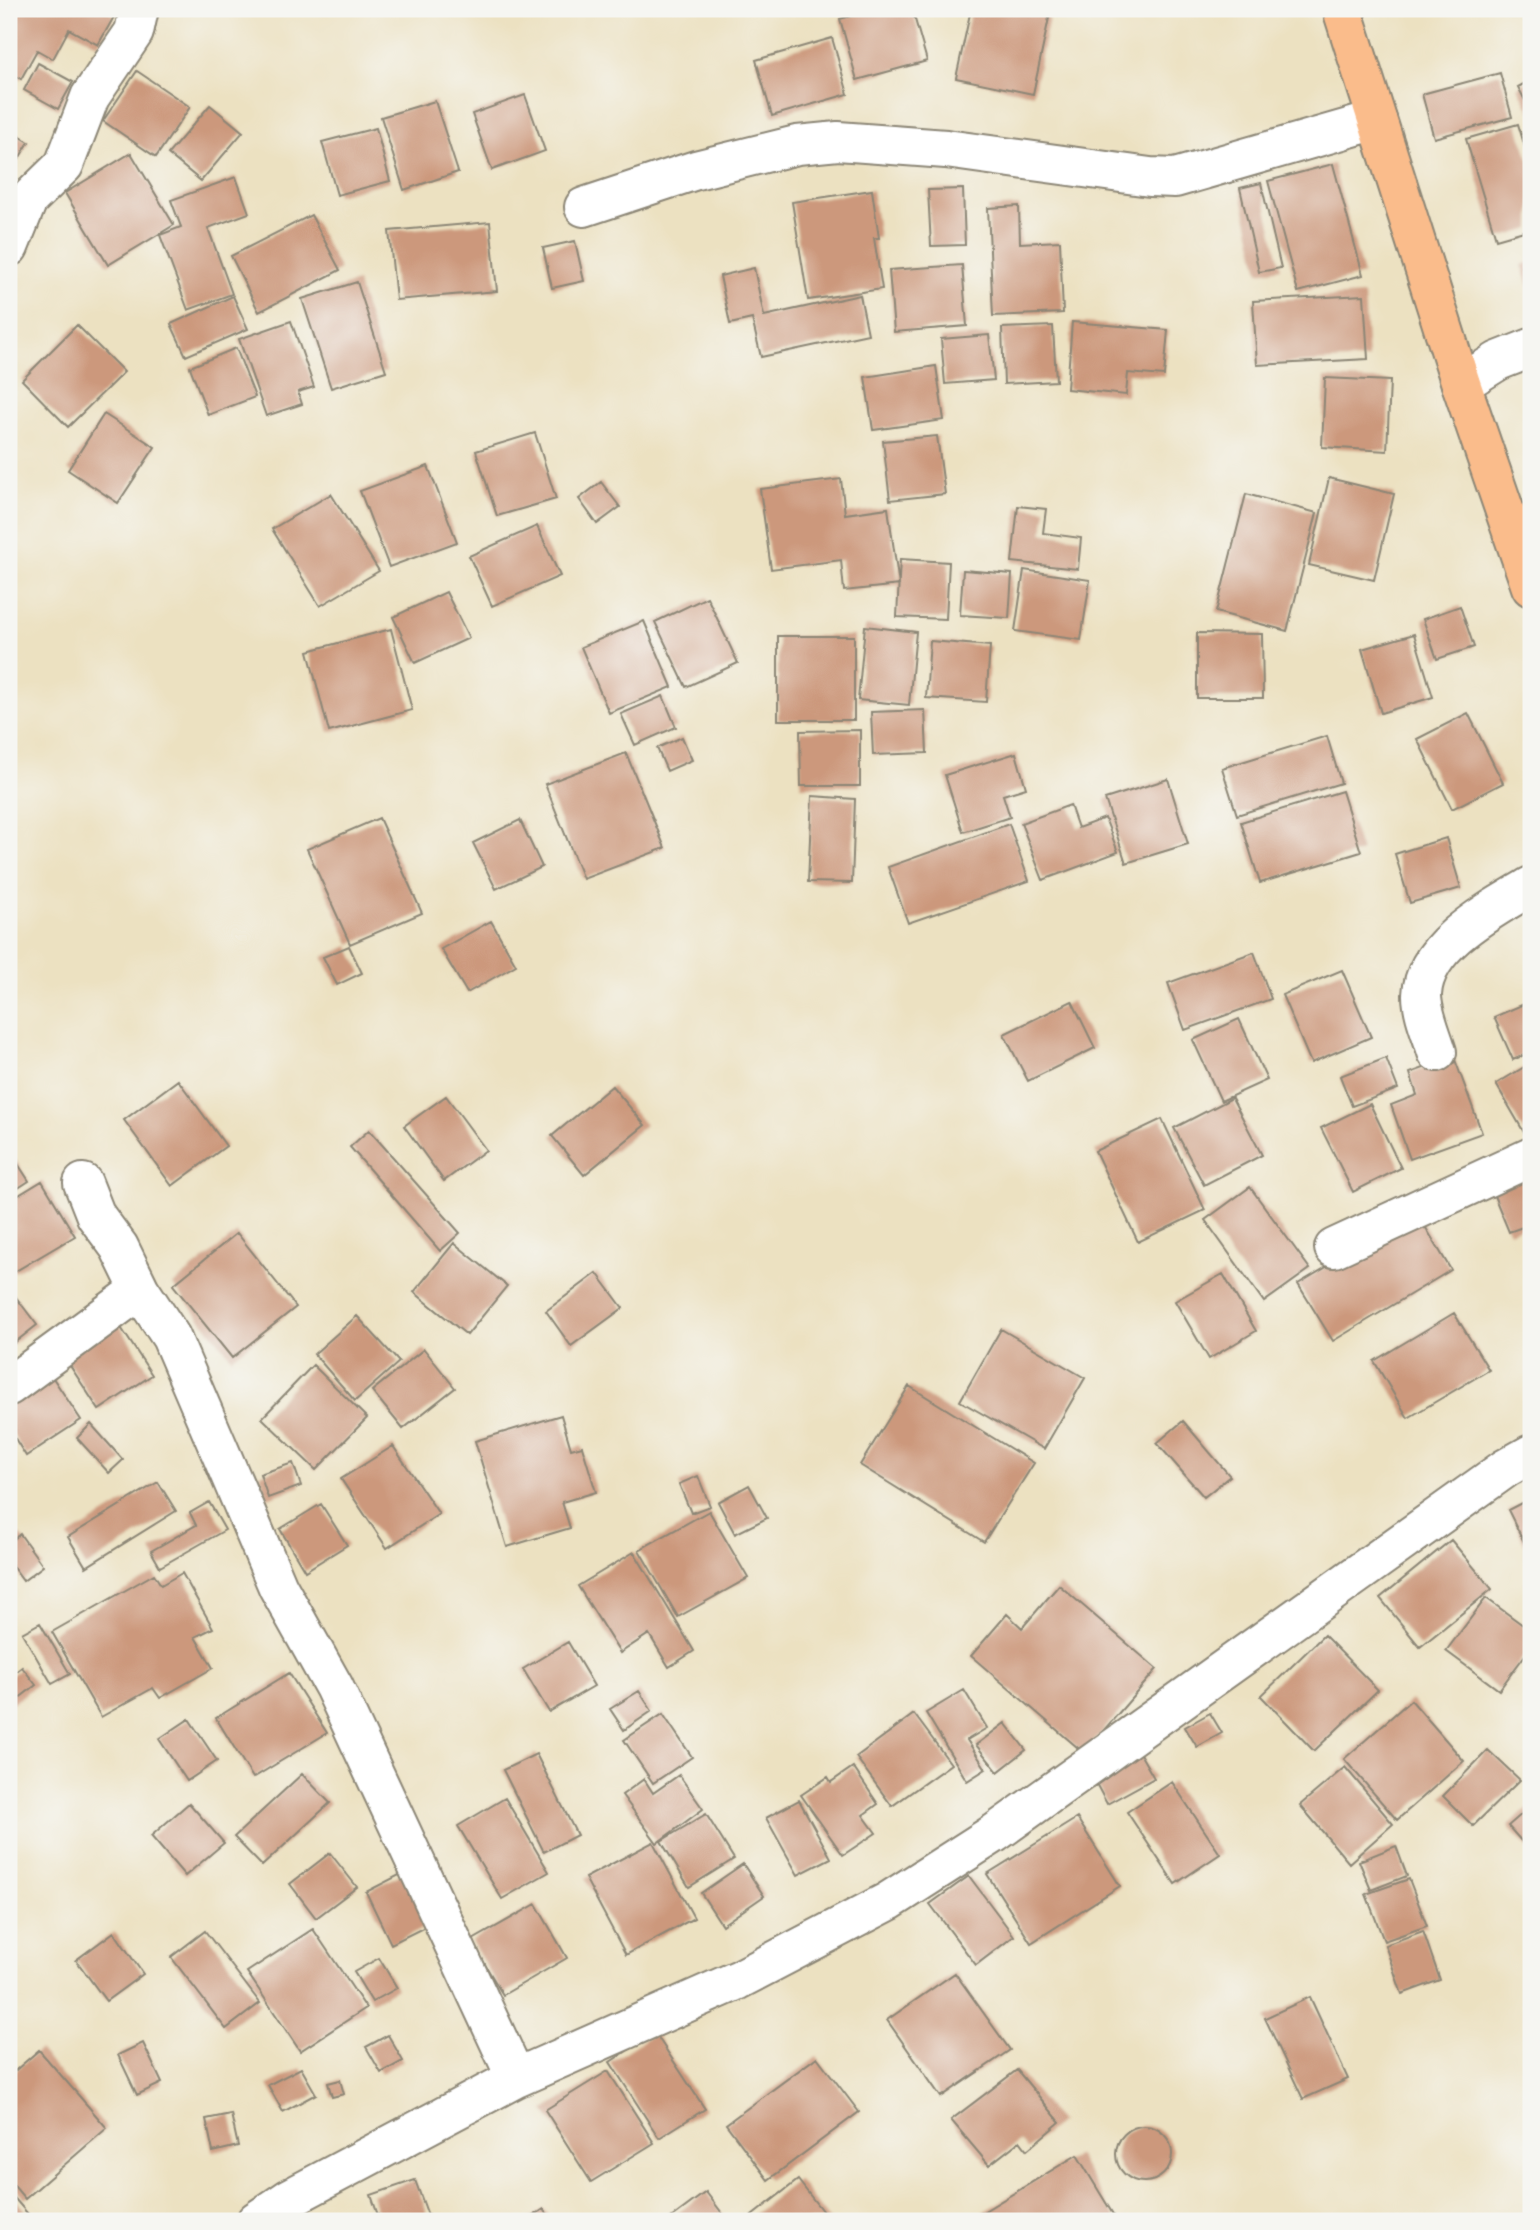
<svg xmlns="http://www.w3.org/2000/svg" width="1540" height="2230" viewBox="0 0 1540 2230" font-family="Mali,sans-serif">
<rect width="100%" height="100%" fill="#f6f6f2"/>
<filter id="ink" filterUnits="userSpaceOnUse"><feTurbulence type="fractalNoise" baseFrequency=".0143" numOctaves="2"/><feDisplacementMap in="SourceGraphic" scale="14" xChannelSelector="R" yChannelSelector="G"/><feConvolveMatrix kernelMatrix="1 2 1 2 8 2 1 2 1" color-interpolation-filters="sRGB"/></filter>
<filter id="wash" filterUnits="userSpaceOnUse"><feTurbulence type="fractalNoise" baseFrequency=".00686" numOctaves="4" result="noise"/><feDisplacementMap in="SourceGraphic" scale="28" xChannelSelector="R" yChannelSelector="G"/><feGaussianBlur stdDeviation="1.57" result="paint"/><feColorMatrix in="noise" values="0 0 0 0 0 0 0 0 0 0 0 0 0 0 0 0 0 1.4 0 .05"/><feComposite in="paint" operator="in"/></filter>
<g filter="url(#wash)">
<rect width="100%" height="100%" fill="#ece1c1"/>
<g id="blocks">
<!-- building -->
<path fill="#cc987c" d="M9,9H103L115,15L98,45L69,29L53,59L37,50L21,79L9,72Z
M876,9H912L927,61L857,80L840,19Z
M971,9H1030L1050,13L1033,94L956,78Z
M832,38L848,94L772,116L756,60Z
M38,63L73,82L58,109L24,90Z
M137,71L190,107L156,157L103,121Z
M1500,73L1512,117L1434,138L1422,94Z
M1531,80V112L1518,87Z
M525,95L545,151L492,170L472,114Z
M435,101L458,172L404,190L381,117Z
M210,105L243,132L201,181L168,154Z
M1518,124L1531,167V229L1496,239L1466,139Z
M376,128L390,181L337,195L322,142Z
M9,130L29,142L9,175Z
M131,153L174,225L108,265L65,193Z
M1333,164L1363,275L1298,292L1268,181Z
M236,177L249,213L208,228L232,294L188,310L160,235L181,227L171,200Z
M1261,183L1281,268L1259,272L1240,188Z
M963,189L965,245L931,246L928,190Z
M872,190L879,238H874L882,289L808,300L792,202Z
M1019,206L1020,243L1060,241L1063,313L993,316L988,208Z
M311,215L340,270L259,312L231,256Z
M490,222L497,291L396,300L389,231Z
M575,241L584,281L552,288L543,248Z
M1531,262V291L1522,265Z
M962,265L967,326L894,332L889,270Z
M754,268L764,316L860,295L868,334L761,357L752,319L730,324L720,276Z
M357,282L386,371L331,388L302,299Z
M1364,295L1368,359L1257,365L1253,301Z
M233,296L248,329L186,356L171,324Z
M291,321L314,387L298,392L302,404L266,416L239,339Z
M1072,322L1168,330L1164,376L1128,373L1126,395L1067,389Z
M77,325L124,372L68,427L22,380Z
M1053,326L1056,381L1004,384L1002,328Z
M989,335L994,380L945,384L941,339Z
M236,348L255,397L208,415L190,367Z
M936,366L944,420L873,430L865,377Z
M1325,378L1390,381L1387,451L1322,447Z
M104,414L155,447L118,503L68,470Z
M535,433L556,499L497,516L476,451Z
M937,436L945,494L890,500L883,441Z
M428,466L457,542L389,567L360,491Z
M1329,478L1394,494L1374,580L1309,565Z
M841,479L845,514L888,508L899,585L844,591L841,560L771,569L760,489Z
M601,482L620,507L597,524L579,499Z
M331,494L379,571L320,606L272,529Z
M1246,494L1317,513L1287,631L1216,612Z
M1018,506L1046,509L1043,533L1081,538L1078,569L1012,562Z
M537,526L560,576L492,606L469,556Z
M900,559L949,562L946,619L897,617Z
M963,570L1012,574L1009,618L960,615Z
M1024,570L1090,580L1081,640L1015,631Z
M446,592L469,638L415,663L393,617Z
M707,597L738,663L686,687L655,622Z
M1460,606L1474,647L1437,659L1423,619Z
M644,621L672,687L609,713L581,647Z
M865,626L916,632L909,705L858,700Z
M391,629L412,710L329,732L308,651Z
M1197,633L1262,634L1263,698H1197Z
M1414,634L1433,697L1381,713L1362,649Z
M778,636H854V720H778Z
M930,641L990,646L986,702L926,698Z
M663,696L676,727L635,745L621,714Z
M925,710L927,753L873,755L871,712Z
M1468,713L1503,783L1452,809L1417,739Z
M860,730V786H801L800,731Z
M1327,736L1341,783L1237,815L1222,768Z
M682,737L692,760L667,771L657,748Z
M626,753L665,848L583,879L545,784Z
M1016,753L1026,788L1003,795L1010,817L963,832L945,775Z
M1168,779L1188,844L1126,863L1105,799Z
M1342,791L1361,852L1260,883L1241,822Z
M812,796L855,799L852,883L808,882Z
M1070,805L1078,828L1105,818L1118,852L1043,880L1021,823Z
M379,818L422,913L350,944L307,849Z
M520,820L542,867L496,889L473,843Z
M1009,824L1029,881L908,923L888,867Z
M1446,838L1461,888L1410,903L1395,854Z
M491,921L516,965L467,993L441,949Z
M349,946L362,973L337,985L323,957Z
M1254,952L1271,999L1185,1030L1168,983Z
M1342,970L1371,1037L1311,1063L1282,995Z
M1072,1001L1095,1048L1028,1081L1004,1034Z
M1531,1001V1052L1513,1060L1494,1017Z
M1239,1019L1267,1080L1221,1101L1193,1040Z
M1454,1057L1482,1133L1410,1159L1391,1105L1417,1095L1410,1073Z
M1386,1058L1398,1089L1352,1106L1340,1076Z
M1531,1063V1130L1525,1134L1496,1084Z
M178,1080L226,1146L172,1186L124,1120Z
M612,1086L645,1125L584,1175L552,1136Z
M446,1096L486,1150L444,1181L404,1126Z
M1232,1098L1262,1155L1204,1185L1174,1128Z
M1370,1104L1401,1168L1353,1192L1321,1128Z
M1162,1119L1205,1210L1138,1242L1095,1151Z
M369,1130L460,1233L440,1251L350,1147Z
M9,1150L29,1181L9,1194Z
M1531,1169V1224L1509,1232L1490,1186Z
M42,1181L75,1236L14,1272L9,1263V1201Z
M1250,1187L1310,1269L1264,1302L1205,1220Z
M1417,1213L1451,1270L1333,1341L1298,1284Z
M237,1233L296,1307L232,1358L173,1285Z
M454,1243L507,1286L467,1335L414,1292Z
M597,1273L623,1308L571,1346L546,1311Z
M1223,1274L1256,1331L1209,1359L1175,1301Z
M9,1288L37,1325L9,1347Z
M1454,1313L1489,1370L1408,1418L1374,1361Z
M357,1316L399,1362L355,1401L314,1354Z
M118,1323L152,1375L99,1410L65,1358Z
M1001,1329L1085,1378L1044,1449L960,1401Z
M424,1349L455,1388L403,1429L372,1391Z
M313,1365L367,1418L316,1470L262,1418Z
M49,1372L81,1420L26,1456L9,1429V1399Z
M909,1386L1034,1463L984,1542L860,1465Z
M561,1415L571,1449L582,1446L596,1492L562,1502L570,1528L507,1547L475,1441Z
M1183,1421L1230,1476L1204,1497L1157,1443Z
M91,1424L123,1460L109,1473L77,1438Z
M393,1446L439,1514L387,1548L341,1479Z
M293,1463L301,1486L268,1498L260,1474Z
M698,1476L710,1506L691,1513L679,1484Z
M158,1482L176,1511L86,1567L68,1537Z
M749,1485L767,1518L735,1534L718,1502Z
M1531,1498V1556L1508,1510Z
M209,1502L225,1530L160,1567L151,1551L196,1525L190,1513Z
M321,1504L347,1545L305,1571L280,1529Z
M709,1511L748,1578L678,1617L639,1550Z
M20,1534L43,1566L23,1581L9,1562V1543Z
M1451,1540L1492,1589L1420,1647L1380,1598Z
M634,1552L694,1651L669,1667L649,1634L620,1653L578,1586Z
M182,1573L213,1628L195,1637L213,1668L160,1698L153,1688L101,1717L52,1632L154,1574L161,1585Z
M1059,1585L1157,1669L1084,1753L971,1656L1007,1614L1022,1628Z
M1486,1598L1531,1631V1647L1499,1690L1446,1651Z
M40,1623L70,1674L52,1684L22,1633Z
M1324,1635L1378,1690L1314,1751L1261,1696Z
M568,1642L594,1686L549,1712L523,1669Z
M22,1667L36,1685L9,1706V1677Z
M289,1673L327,1733L253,1778L216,1718Z
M964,1690L987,1728L967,1740L986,1769L967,1781L926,1713Z
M639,1691L652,1711L624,1730L610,1709Z
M1411,1700L1464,1761L1397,1820L1344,1759Z
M1210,1713L1222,1733L1197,1747L1185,1727Z
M663,1714L692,1757L653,1783L624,1740Z
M914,1714L951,1764L892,1806L856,1757Z
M189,1719L217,1761L187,1781L159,1739Z
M1005,1723L1026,1750L998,1772L976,1745Z
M1488,1750L1520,1780L1473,1826L1443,1796Z
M1139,1752L1154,1778L1107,1804L1093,1778Z
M536,1754L577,1835L544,1852L503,1770Z
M853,1767L878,1804L863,1815L876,1833L843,1855L801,1795L828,1777L831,1782Z
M1345,1767L1393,1824L1349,1863L1300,1805Z
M302,1774L330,1803L262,1866L234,1837Z
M679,1775L703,1809L657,1843L622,1795L644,1779L653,1793Z
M1172,1782L1220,1854L1175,1884L1127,1812Z
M505,1798L549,1872L502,1899L458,1826Z
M799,1800L831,1858L798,1875L766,1818Z
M189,1803L224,1843L185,1876L151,1836Z
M1531,1806V1852L1508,1826Z
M706,1814L734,1859L689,1887L661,1841Z
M1077,1818L1120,1886L1031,1943L987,1874Z
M653,1842L694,1918L626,1955L585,1878Z
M1396,1846L1407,1876L1371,1890L1359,1861Z
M330,1853L357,1887L316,1918L290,1884Z
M743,1864L764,1896L722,1925L701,1893Z
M405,1872L431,1924L391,1944L366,1892Z
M969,1876L1014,1936L976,1965L930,1904Z
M1409,1879L1427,1926L1384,1941L1366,1894Z
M536,1904L567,1958L503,1995L471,1941Z
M313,1929L366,2008L300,2051L247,1972Z
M205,1931L260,2003L226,2029L171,1957Z
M1423,1931L1440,1980L1402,1994L1385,1945Z
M114,1932L143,1974L106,2001L76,1960Z
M379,1958L397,1988L372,2002L354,1972Z
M955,1973L1010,2050L941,2097L887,2020Z
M1310,1997L1348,2079L1303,2099L1265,2018Z
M655,2033L705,2109L659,2138L610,2062Z
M388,2035L403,2061L381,2073L366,2047Z
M143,2043L162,2083L137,2095L118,2055Z
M39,2050L107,2128L25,2199L9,2180V2076Z
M817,2057L859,2112L768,2180L726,2124Z
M301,2068L316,2094L283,2112L268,2085Z
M1017,2070L1060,2122L1027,2150L1020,2141L989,2165L951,2120Z
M608,2071L654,2143L591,2182L545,2110Z
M340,2080L344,2094L332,2097L328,2083Z
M231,2114L238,2146L213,2152L206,2119Z
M1116 2154a28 28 0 1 1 56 0a28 28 0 1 1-56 0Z
M1077,2155L1117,2221H968Z
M415,2180L430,2221H380L371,2195Z
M798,2180L830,2221H749L748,2219Z
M9,2192L34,2221H9Z
M706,2192L728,2221H667Z
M544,2209L552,2221H526Z"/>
</g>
</g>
<g filter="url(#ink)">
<use href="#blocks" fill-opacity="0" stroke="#8c8676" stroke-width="2"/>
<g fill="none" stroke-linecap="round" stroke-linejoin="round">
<defs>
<path id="minor" d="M584,207L696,170L797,145L838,141L946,149L1150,177L1175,178L1377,120
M9,247L28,200L64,165L90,97L134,32L139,9
M1461,384L1498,361L1531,348
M1437,1052C1432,1035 1422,1013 1422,995C1424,944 1493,909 1531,886
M83,1183L96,1216L119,1247L140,1290L171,1337L278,1587L334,1687L516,2078
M1334,1248L1531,1157
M9,1386L140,1290
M256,2221L290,2198L516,2078L738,1980L889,1901L995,1833L1506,1468L1531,1454"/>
<path id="major" d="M1342,9L1461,384L1531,587"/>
</defs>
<!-- minor casing -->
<use href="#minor" stroke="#8c8676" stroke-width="42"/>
<!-- major casing -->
<use href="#major" stroke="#8c8676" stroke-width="42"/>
<!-- minor -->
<use href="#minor" stroke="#fff" stroke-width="38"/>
<!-- major -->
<use href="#major" stroke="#fabc8b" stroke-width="38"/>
</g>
</g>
<!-- margin -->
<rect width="1540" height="2230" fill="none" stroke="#f6f6f2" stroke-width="35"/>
</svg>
